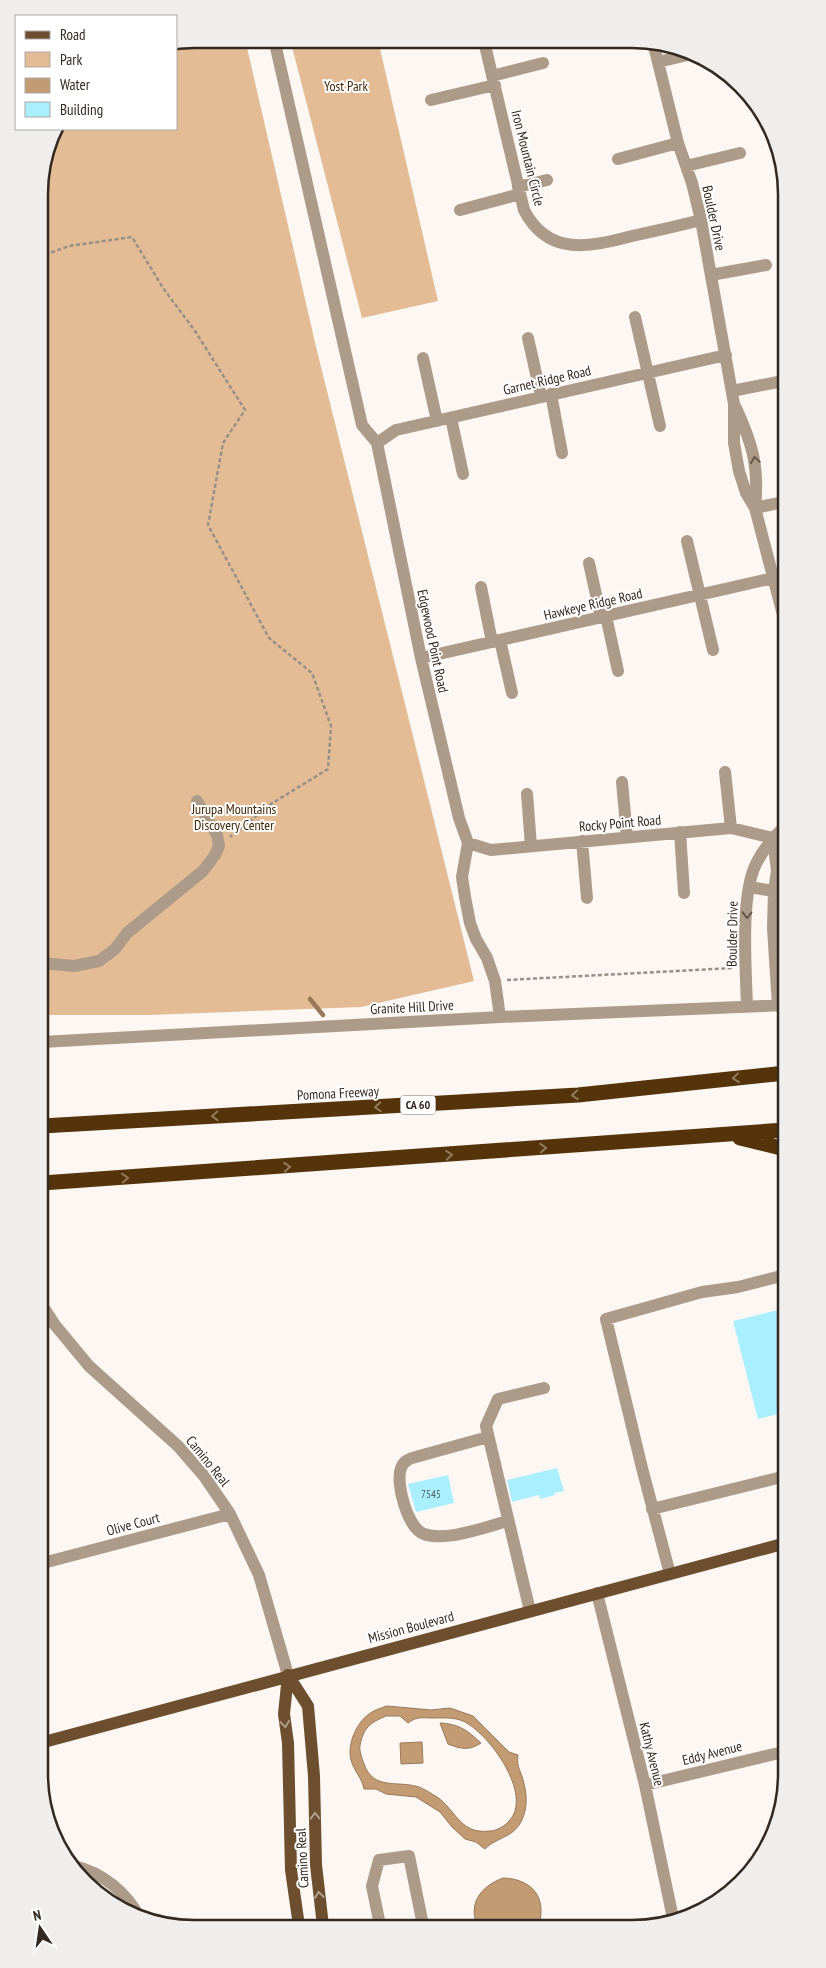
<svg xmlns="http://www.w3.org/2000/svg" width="826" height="1968" viewBox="0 0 826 1968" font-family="'PT Sans Narrow',sans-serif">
<rect width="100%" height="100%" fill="#fcf7f2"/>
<!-- green -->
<path fill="#e3bb94" d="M194,39H245L317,351L474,981L361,1007L148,1015H42L39,183L54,129H176V42Z
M290,39L378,40L438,301L362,318Z"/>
<!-- water -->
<path fill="#c39b73" stroke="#98795a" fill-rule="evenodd" d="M387,1706L431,1710L450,1708L473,1716L509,1752L518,1755C516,1768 522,1772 524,1784C529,1802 526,1825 508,1835C499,1840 492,1842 485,1849L476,1842L465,1839L452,1827L440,1812L416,1797L386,1794L376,1789H364C362,1778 354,1771 351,1760C347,1745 356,1723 369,1714C374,1710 381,1708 387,1706ZM386,1716H400L408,1723C417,1716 423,1718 433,1718C443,1718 453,1717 463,1721C489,1733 534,1795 509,1821C505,1826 496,1831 490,1831C457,1835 456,1806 432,1794C428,1791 423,1789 419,1787C397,1780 374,1791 364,1764C362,1758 359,1751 360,1745C364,1727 370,1723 386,1716Z
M440,1723C459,1724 467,1730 481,1743C469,1751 461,1749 448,1744Z
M422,1742L423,1763L401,1764L400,1743Z
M503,1878C531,1879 547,1896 539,1925H477C468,1902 482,1886 503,1878Z"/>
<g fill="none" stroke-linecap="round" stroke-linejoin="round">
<!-- stream -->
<path stroke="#98795a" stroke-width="4.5" d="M310,999L323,1015"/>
</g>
<!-- building -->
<path fill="#a9effe" d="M786,1308V1412L758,1419L733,1321Z
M557,1468L564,1491L554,1493L555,1495L540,1499L539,1495L512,1502L507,1480Z
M448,1475L454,1503L416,1512L408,1484Z"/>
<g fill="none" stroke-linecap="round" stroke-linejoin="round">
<!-- path -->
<path stroke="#979089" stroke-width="2.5" stroke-dasharray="4 2.5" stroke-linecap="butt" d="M39,257L69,246L132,237L163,288L195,331L245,410L223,443L208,525L269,638L312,673L331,726L328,769L271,804L230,837
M507,980L733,968"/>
<!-- minor -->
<path stroke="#ad9b89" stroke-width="12" d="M274,39L362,425L377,443L421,658L459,818L468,843
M484,41L524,210C548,257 590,247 632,236C655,231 678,226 701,220
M653,42L678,143L692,183L701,220L734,404V443L739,471L746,493L755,508L783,615
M658,62L696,53
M492,76L543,63
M431,100L495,85
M618,159L678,143
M686,166L740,153
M518,187L547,180
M460,210L520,194
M711,275L766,265
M635,317L660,426
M528,338L541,396
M423,358L437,421
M732,391L783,381
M551,394L562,453
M736,408C753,445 759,467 755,508
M451,418L463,474
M377,443L396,430L726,355
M755,508L783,502
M687,541L713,650
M589,563L601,617
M481,587L492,642
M606,616L618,671
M500,640L512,693
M421,658L773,578
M725,772L731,828
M622,782L627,837
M527,794L531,846
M680,832L684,893
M773,838L777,871L774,891L773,928L778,1006
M582,841L587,898
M468,843L491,850L731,828L773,838
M468,843L462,877L465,897L470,923L476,939L487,958L495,981L500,1017
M749,887L774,891
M41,963L74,966L99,961L115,949L127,933L203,871L215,855L219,846L217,835L197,801
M747,1007C746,971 740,895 756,864C762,851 773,838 784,827
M42,1042L500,1017L785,1005
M42,1305L55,1325L89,1366L178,1446L204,1476L230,1514L259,1575L288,1675
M488,1437L412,1458C407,1460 403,1462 401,1468C395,1483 408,1529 424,1534C446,1542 485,1527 508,1521
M652,1509L786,1476
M43,1563L230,1514
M670,1574L642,1468L606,1319L702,1292L738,1287L785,1275
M597,1593L645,1785L674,1923
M530,1611L486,1426L498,1399L544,1388
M645,1785L787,1751
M74,1866C102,1872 127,1893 140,1918
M380,1925L372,1886L379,1860L409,1856L423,1925"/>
<!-- major -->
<path stroke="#6d4f2f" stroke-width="12" d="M288,1675L308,1706L314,1776L316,1865L323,1926
M288,1675L284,1714L288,1743L291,1870L299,1926
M44,1742L786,1543"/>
<!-- highway -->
<path stroke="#56340b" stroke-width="15" d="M42,1126L578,1095L785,1073
M740,1138L785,1149
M42,1183L785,1130"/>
</g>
<!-- one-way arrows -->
<defs><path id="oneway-chevron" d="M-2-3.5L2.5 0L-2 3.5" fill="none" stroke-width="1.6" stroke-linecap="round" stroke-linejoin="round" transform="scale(1.25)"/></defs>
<g stroke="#64574a">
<use href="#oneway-chevron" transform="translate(755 460) rotate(-98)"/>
<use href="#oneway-chevron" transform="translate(747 915) rotate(91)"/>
</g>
<g stroke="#917b60">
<use href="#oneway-chevron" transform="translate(736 1078) rotate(174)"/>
<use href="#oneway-chevron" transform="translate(575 1095) rotate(176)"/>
<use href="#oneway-chevron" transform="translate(378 1107) rotate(177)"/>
<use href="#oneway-chevron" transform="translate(215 1116) rotate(177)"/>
<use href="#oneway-chevron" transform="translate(543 1148) rotate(-4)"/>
<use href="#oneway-chevron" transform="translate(449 1155) rotate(-4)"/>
<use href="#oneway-chevron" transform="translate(287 1167) rotate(-4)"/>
<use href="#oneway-chevron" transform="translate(125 1178) rotate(-4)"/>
</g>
<g stroke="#af9e8d">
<use href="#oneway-chevron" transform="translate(285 1724) rotate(82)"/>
<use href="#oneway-chevron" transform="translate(315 1816) rotate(-91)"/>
<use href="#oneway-chevron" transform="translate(319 1895) rotate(-96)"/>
</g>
<g text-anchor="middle" stroke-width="4" stroke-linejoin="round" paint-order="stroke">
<!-- number labels -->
<g font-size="11" fill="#505a58">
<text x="431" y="1498">7545</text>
</g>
<!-- shield labels -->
<rect fill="#fff" stroke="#706963" stroke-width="1" x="400.5" y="1095.5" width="35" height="19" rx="4"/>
<g font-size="12" font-weight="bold" fill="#332920">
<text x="418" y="1109">CA 60</text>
</g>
<!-- park labels -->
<g font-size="14" fill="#422705" stroke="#fff">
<text x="346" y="91">Yost Park</text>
<text x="234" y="814">Jurupa Mountains<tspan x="234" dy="16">Discovery Center</tspan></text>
</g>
<!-- street labels -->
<g font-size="14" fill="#332920" stroke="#fff">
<text transform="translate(528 158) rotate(76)" y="5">Iron Mountain Circle</text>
<text transform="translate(714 218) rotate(78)" y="5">Boulder Drive</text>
<text transform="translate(547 380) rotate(-13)" y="5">Garnet Ridge Road</text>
<text transform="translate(593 604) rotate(-13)" y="5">Hawkeye Ridge Road</text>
<text transform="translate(433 641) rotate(78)" y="5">Edgewood Point Road</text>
<text transform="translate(620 823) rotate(-5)" y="5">Rocky Point Road</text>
<text transform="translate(732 934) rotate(-89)" y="5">Boulder Drive</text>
<text transform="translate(412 1007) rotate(-3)" y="5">Granite Hill Drive</text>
<text transform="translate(338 1093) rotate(-3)" y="5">Pomona Freeway</text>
<text transform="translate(208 1461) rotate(51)" y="5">Camino Real</text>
<text transform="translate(133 1524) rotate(-15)" y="5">Olive Court</text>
<text transform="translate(411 1627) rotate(-15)" y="5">Mission Boulevard</text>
<text transform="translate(712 1753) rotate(-14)" y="5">Eddy Avenue</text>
<text transform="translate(652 1754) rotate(76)" y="5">Kathy Avenue</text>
<text transform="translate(302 1858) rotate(-93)" y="5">Camino Real</text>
</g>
</g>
<!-- crop -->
<path d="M0 0H826V1968H0ZM194 48H632A146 146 0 0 1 778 194V1774A146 146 0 0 1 632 1920H194A146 146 0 0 1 48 1774V194A146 146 0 0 1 194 48Z" fill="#efeeed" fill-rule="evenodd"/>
<path fill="none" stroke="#332920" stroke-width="2.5" d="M194 48H632A146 146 0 0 1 778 194V1774A146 146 0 0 1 632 1920H194A146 146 0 0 1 48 1774V194A146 146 0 0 1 194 48Z"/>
<!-- legend -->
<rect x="15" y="15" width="162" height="115" fill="#ffffff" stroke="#ada9a6"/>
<rect x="25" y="31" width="25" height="8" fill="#6d4f2f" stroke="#ada9a6"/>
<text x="60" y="40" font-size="15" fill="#332920">Road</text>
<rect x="25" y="52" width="25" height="15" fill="#e3bb94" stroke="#ada9a6"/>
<text x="60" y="65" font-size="15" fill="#332920">Park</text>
<rect x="25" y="78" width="25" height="15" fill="#c39b73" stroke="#ada9a6"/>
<text x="60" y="90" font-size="15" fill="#332920">Water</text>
<rect x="25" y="102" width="25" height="15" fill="#a9effe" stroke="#ada9a6"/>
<text x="60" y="115" font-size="15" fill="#332920">Building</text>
<!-- north arrow -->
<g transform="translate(40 1928) rotate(347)" stroke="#ffffff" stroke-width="4" paint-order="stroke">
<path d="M0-4L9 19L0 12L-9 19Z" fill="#332920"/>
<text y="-8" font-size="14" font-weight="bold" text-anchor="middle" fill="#332920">N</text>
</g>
</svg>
